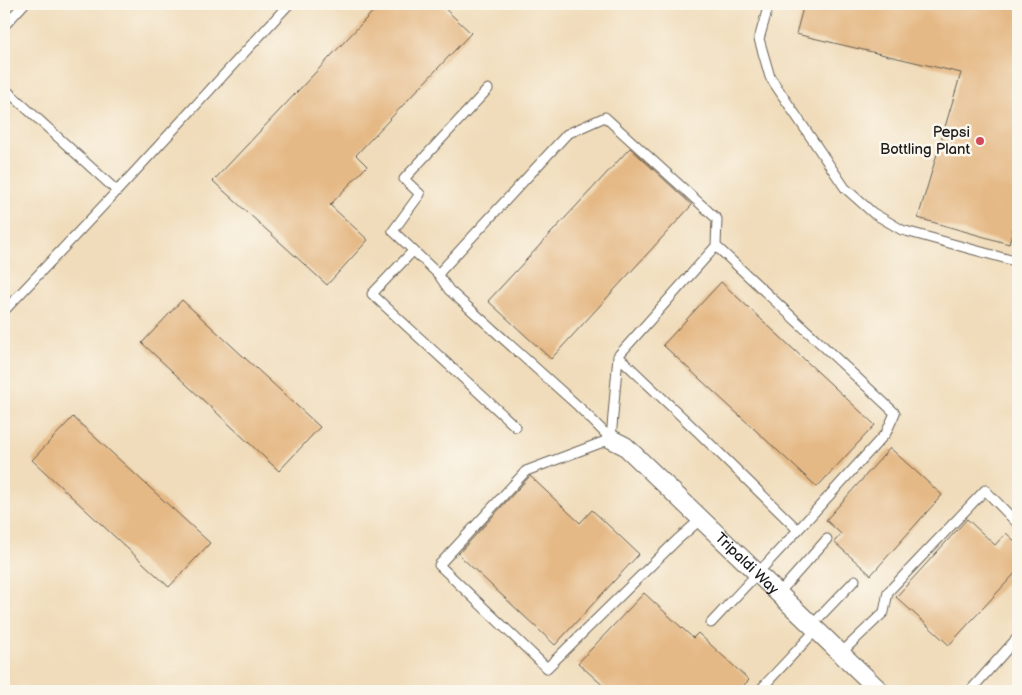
<svg xmlns="http://www.w3.org/2000/svg" width="1022" height="695" viewBox="0 0 1022 695" font-family="'Balsamiq Sans',sans-serif">
<rect width="100%" height="100%" fill="#fbf7ec"/>
<filter id="ink" filterUnits="userSpaceOnUse"><feTurbulence type="fractalNoise" baseFrequency=".02" numOctaves="2"/><feDisplacementMap in="SourceGraphic" scale="10" xChannelSelector="R" yChannelSelector="G"/><feConvolveMatrix kernelMatrix="1 2 1 2 8 2 1 2 1" color-interpolation-filters="sRGB"/></filter>
<filter id="wash" filterUnits="userSpaceOnUse"><feTurbulence type="fractalNoise" baseFrequency=".0096" numOctaves="4" result="noise"/><feDisplacementMap in="SourceGraphic" scale="20" xChannelSelector="R" yChannelSelector="G"/><feGaussianBlur stdDeviation="1.12" result="paint"/><feColorMatrix in="noise" values="0 0 0 0 0 0 0 0 0 0 0 0 0 0 0 0 0 1.4 0 .05"/><feComposite in="paint" operator="in"/></filter>
<g filter="url(#wash)">
<rect width="100%" height="100%" fill="#f0dcba"/>
<g id="blocks">
<!-- building -->
<path fill="#e5b986" d="M380,4H440L471,33L356,155L367,166L330,205L368,240L327,285L213,181Z
M804,4H1018V208L1009,244L918,218L961,73L796,34Z
M630,148L692,205L551,359L488,301Z
M721,282L875,425L817,487L663,345Z
M182,300L320,427L279,471L142,343Z
M73,417L210,543L169,587L32,460Z
M890,448L942,495L871,575L834,542L841,534L826,520Z
M530,476L580,523L592,510L639,554L555,645L458,554Z
M967,519L995,545L1006,533L1018,544V570L949,645L896,597Z
M644,593L693,638L698,633L749,680L738,691H609L578,663Z"/>
</g>
</g>
<g filter="url(#ink)">
<use href="#blocks" fill-opacity="0" stroke="#665f53" stroke-width="1"/>
<g fill="none" stroke-linecap="round" stroke-linejoin="round">
<defs>
<path id="service" d="M769,4L759,39L770,77L845,188L873,213L902,230L1018,262
M4,26L24,4
M4,88L117,191L4,311
M488,89L404,179L420,194L393,231L438,274L567,134L605,117L717,219L716,246L618,356L699,433L798,530L711,623
M117,191L289,4
M716,246L895,413L886,433L798,530
M413,251L372,294L516,427
M438,274L449,290L578,406L611,439
M611,439L526,471L439,565L547,668L677,540L701,519
M611,439L618,356
M778,594L827,539
M811,626L855,580
M840,654L884,612L888,592L985,490L1018,524
M759,691L816,630
M970,691L1018,637"/>
<g id="minor">
<path id="s1" d="M611,439L625,446L880,691"/>
</g>
</defs>
<!-- service casing -->
<use href="#service" stroke="#665f53" stroke-width="11"/>
<!-- minor casing -->
<use href="#minor" stroke="#665f53" stroke-width="20"/>
<!-- service -->
<use href="#service" stroke="#fff" stroke-width="9"/>
<!-- minor -->
<use href="#minor" stroke="#fff" stroke-width="18"/>
</g>
</g>
<!-- markers -->
<circle fill="#d1495b" stroke="#fbf7ec" stroke-width="2" cx="980" cy="141" r="5"/>
<g text-anchor="middle" stroke-width="5" stroke-linejoin="round" paint-order="stroke">
<!-- poi labels -->
<g font-size="15" fill="#1c1c1c" stroke="#fbf7ec" text-anchor="end">
<text x="970" y="137">Pepsi<tspan x="970" dy="17">Bottling Plant</tspan></text>
</g>
<!-- street labels -->
<g font-size="15" fill="#1c1c1c" stroke="#fbf7ec">
<text dy="5" stroke="none"><textPath href="#s1" startOffset="185">Tripaldi Way</textPath></text>
</g>
</g>
<!-- margin -->
<rect width="1022" height="695" fill="none" stroke="#fbf7ec" stroke-width="20"/>
</svg>
